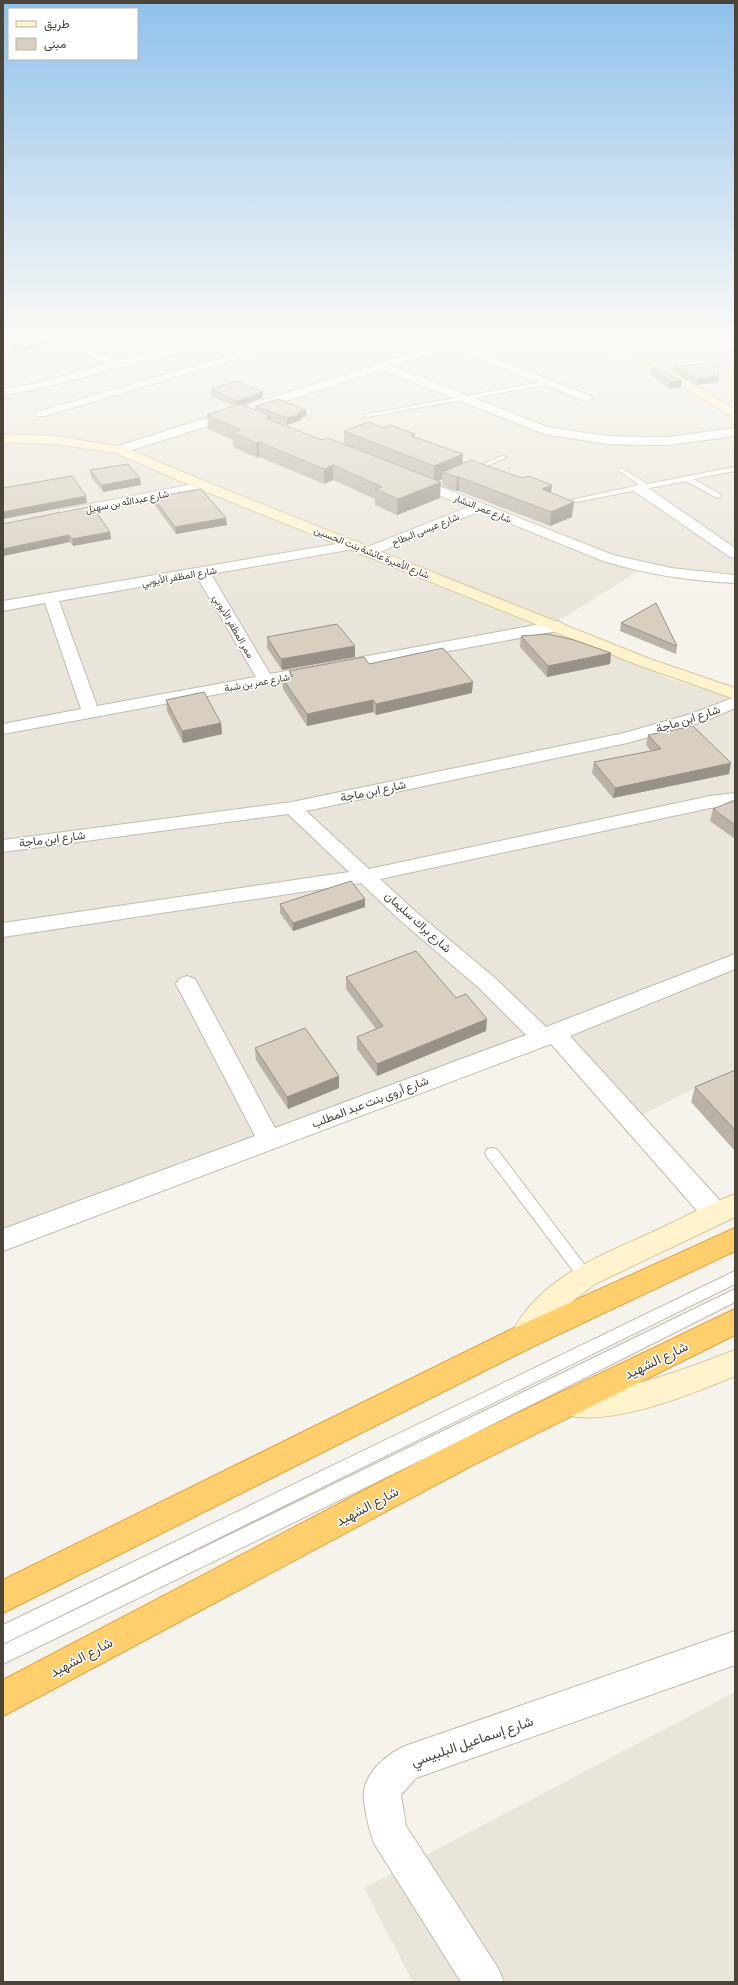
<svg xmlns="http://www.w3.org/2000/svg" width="738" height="1985" viewBox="0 0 738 1985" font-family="'Sofia Sans Condensed',Vazirmatn,sans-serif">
<rect width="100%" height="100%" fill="#f6f3ec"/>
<!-- residential -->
<path fill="#eae5da" d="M3,333H735V577L648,565L555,623L672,680L735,698V1068L630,1121L540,1029L3,1236Z
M735,1692V1982H413L364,1888Z"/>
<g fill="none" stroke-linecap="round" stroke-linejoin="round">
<defs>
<path id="lane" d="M548,381L551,383L550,384L366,417L363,415Z
M502,456L507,457L473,472L468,471Z
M735,467V471L693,479L720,494L721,496L717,498L686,481L575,502L571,500L640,485L619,471V469L621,468L647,484Z
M492,1148L497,1149L590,1272L592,1276L590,1280L585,1282L580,1280L487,1157L485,1153L487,1149Z
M735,1271V1284L3,1644V1625Z
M735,1289V1302L430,1456L3,1664V1645Z"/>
<path id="street" d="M47,333H61L116,361L237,333H257L118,368L39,389L3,395V389L38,383L105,364Z
M306,333H324L45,416H37L35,414L37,412Z
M475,333H492L461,345L591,396L593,398L587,401L583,400L451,348L393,366L547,427L607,436L648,437H668L735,428V436L668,445H648L607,444L544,434L382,370L123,453H115L113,450L115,447Z
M735,343V349L621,354L616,351L621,348Z
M413,476L613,555L671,568L735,575V583C690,581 646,574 603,561L480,511L375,554H365L363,551L365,548L468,507L408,483L407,480Z
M204,482L209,483L210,486L209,489L65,517L60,516L58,513L60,510L65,509Z
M639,484L644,485L735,548V558L730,557L634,491L633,488Z
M354,541L359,542L361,545L359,548L211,574L270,674L557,621L562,623L565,626L562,629L557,631L3,734V724L81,709L45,603L3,611V601ZM197,577L256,677L97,706L59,601Z
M735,697V708L703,722L627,743L306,811L369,869L710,796L735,793V805L710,808L380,879L416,912L495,978L546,1027L735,954V969L570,1036L725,1206L729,1214L725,1222L716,1225L707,1222L551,1044L3,1251V1229L255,1136L176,984L179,979L187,976L195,979L275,1128L526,1035L479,988L402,922L361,883L3,937V923L349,872L288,814L3,852V840L292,802L624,733L691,714Z
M735,1631V1665L416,1778L401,1795L406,1826L498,1968L504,1982H461L375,1845C370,1834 362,1802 364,1790C368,1770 387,1754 405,1746Z"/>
<path id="secondary" d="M538,333C558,333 576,339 595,344C644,358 688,378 730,407L735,410V418L677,383L645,367Z
M3,434L55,436L123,447L209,483L650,659L735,688V699L638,665L199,489L116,453L55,444L3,442Z
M735,1194V1217L595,1284L564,1308L548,1326L534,1346L524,1350L514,1346L510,1337C537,1278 602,1255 657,1230C683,1218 708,1204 735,1194Z
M735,1350V1376C692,1394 605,1430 561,1413L556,1403L561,1393C580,1386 603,1390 624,1386C663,1378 698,1364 735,1350Z"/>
<path id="highway" d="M735,1228V1251L534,1346L3,1613V1580L514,1328Z
M735,1309V1335L471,1466L3,1716V1680L449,1446Z"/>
</defs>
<!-- lane casing -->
<use href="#lane" stroke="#c2bbae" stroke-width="2"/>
<!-- street casing -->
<use href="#street" stroke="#c2bbae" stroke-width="2"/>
<!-- secondary casing -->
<use href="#secondary" stroke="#d6c79b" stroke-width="2"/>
<!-- highway casing -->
<use href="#highway" stroke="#e0a43c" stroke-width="2"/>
<!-- lane -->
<use href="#lane" fill="#fff" fill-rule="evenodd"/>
<!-- street -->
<use href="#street" fill="#fff" fill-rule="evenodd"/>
<!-- secondary -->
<use href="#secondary" fill="#fff3cd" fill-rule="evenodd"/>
<!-- highway -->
<use href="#highway" fill="#ffcf6e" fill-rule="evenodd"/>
</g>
<!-- wall -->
<path fill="#bab2a6" d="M4,333L45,345L33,346V349H31L32,350L14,353L5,339Z
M673,366L719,376L718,382L697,385L672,372Z
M651,367L682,381L681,387L669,389L650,373Z
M211,389L263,398L242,405L255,410V406L306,410V416L301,418V420L287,425L271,418V419L322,440L344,445V431L383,428L415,434L414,437L462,464L552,485L551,493L572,517L550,526L459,491H456L442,486V479L438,481L440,498L397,515L375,505V499L333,480L324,484L259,457L257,458L233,447V440L208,429L207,415L235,406L211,396Z
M90,470L140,478L141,485L103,492L91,477Z
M153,497L227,525L176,534L154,504Z
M3,524L110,532L111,539L73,546L70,542L3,556Z
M621,623L677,646L676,654L620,631Z
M521,636L611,653L610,664L547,677L520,647Z
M267,637L355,657L282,670L267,648Z
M369,664L472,693L376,715L373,712L307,726L283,689L282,678L290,677L289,671Z
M166,700L221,723L222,734L183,743L167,711Z
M648,735L729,774L613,798L592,773L594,762L651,751L646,745Z
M735,800V839L710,821L713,809Z
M365,899V907L293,931L280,913V904Z
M346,977L456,998L486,1031L377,1076L357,1049V1037L376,1029L346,989Z
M255,1048L339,1076V1088L288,1109L256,1060Z
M735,1070V1151L691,1102L695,1087Z"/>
<!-- shaded-wall -->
<path fill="#979187" d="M44,339L45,345L33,346V349H31L32,350L14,353L13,347L30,343L31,341Z
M719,376L718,382L697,385L698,379Z
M682,381L681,387L669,389L670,382Z
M263,392V398L237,407V401Z
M306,410V416L301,418V420L287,425V418L298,413Z
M271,416V430L266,418Z
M259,442V457L257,458L256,443Z
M463,454L462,471L443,472L442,479L434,483V466Z
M333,465V480L324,484V469Z
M457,477H459V491H456Z
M140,478L141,485L103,492L102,485Z
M441,482L440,498L397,515L398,499Z
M552,485L550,499L542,489Z
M86,496L87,503L3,519V512Z
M574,502L572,517L550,526L551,512Z
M226,518L227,525L176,534L175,527Z
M110,532L111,539L73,546L72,539Z
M69,535L70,542L3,556V549Z
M355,646V657L282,670L281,659Z
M611,653L610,664L547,677L548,666Z
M473,682L472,693L376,715V704Z
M373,700V712L307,726V714Z
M221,723L222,734L183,743L182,731Z
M731,763L729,774L613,798L615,788Z
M365,899V907L293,931V923Z
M487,1019L486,1031L377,1076V1064Z
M339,1076V1088L288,1109L287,1097Z"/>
<!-- building -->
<path fill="#d8cfc1" stroke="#979187" d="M4,333H34L44,339L31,341L32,343H30L31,344L13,347Z
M718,363L719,376L698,379L673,366Z
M651,367H654L682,381L670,382Z
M237,381L263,392L237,401L211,389Z
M278,399L306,410L298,413L301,414L287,418L255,406Z
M240,404L271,416L266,418L322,440L328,438L441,482L398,499L375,489L382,487L333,465L324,469L259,442L256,443L232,432L241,430L207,415Z
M369,422L383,428L390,425L415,434L411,436L463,454L434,466L344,431Z
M471,460L522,478L528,476L552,485L542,489L574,502L551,512L459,477H457L443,472Z
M128,464L140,478L102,485L90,470Z
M72,476L86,496L3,512V488Z
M201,489L226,518L175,527L153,497Z
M92,506L110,532L72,539L69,535L3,549V524Z
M656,603L677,646L621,623Z
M337,624L355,646L281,659L267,637Z
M548,634L574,640L611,653L548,666L521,636Z
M443,648L473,682L376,704L373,700L307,714L282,678L293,676L289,671L364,657L369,664Z
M204,692L221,723L182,731L166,700Z
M693,726L731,763L615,788L594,762L661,749L648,735Z
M735,800V825L713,809Z
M351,881L365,899L293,923L280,904Z
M416,951L456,998L466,994L487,1019L377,1064L357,1037L383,1026L346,977Z
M305,1028L339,1076L287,1097L255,1048Z
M735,1070V1130L695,1087Z"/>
<!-- sky -->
<linearGradient id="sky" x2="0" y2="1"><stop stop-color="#8fc1ec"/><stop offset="0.55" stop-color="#fbfaf6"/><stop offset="1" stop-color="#fbfaf6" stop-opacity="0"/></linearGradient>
<rect width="738" height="611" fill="url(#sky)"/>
<g text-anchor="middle" stroke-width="3" stroke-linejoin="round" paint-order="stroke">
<!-- far-street labels -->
<g font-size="10" fill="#4b4439" stroke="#fff">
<text transform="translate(127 501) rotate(-11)" y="4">شارع عبدالله بن سهيل</text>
<text transform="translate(483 508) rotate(22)" y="4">شارع عمر النشار</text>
<text transform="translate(425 529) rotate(-22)" y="4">شارع عيسى البطاح</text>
<text transform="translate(372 552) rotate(22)" y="4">شارع الأميرة عائشة بنت الحسين</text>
<text transform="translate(179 576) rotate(-10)" y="4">شارع المظفر الأيوبي</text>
<text transform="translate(234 626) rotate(60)" y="4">ممر المظفر الأيوبي</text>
<text transform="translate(257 682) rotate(-10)" y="4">شارع عمر بن شبة</text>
</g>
<!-- street labels -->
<g font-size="12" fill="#4b4439" stroke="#fff">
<text transform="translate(688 719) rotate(-18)" y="4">شارع ابن ماجة</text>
<text transform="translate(373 791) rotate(-12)" y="4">شارع ابن ماجة</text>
<text transform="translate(52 839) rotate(-7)" y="4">شارع ابن ماجة</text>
<text transform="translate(418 922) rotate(42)" y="4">شارع براك سليمان</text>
<text transform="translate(370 1102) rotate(-21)" y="4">شارع أروى بنت عبد المطلب</text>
</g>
<!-- near-street labels -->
<g font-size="14" fill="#4b4439" stroke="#fff">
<text transform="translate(656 1360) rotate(-26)" y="5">شارع الشهيد</text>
<text transform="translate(367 1506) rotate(-28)" y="5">شارع الشهيد</text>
<text transform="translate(81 1657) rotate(-28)" y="5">شارع الشهيد</text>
<text transform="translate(472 1741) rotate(-19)" y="5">شارع إسماعيل البلبيسي</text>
</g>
</g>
<!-- border -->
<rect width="738" height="1985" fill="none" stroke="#4b4439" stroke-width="8"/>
<!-- legend -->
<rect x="8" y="8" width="130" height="52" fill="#ffffff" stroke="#b7b4b0"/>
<rect x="16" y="21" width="20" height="6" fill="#fff3cd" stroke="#b7b4b0"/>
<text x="44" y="28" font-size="12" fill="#4b4439">طريق</text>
<rect x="16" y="38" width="20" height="12" fill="#d8cfc1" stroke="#b7b4b0"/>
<text x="44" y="48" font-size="12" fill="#4b4439">مبنى</text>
</svg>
